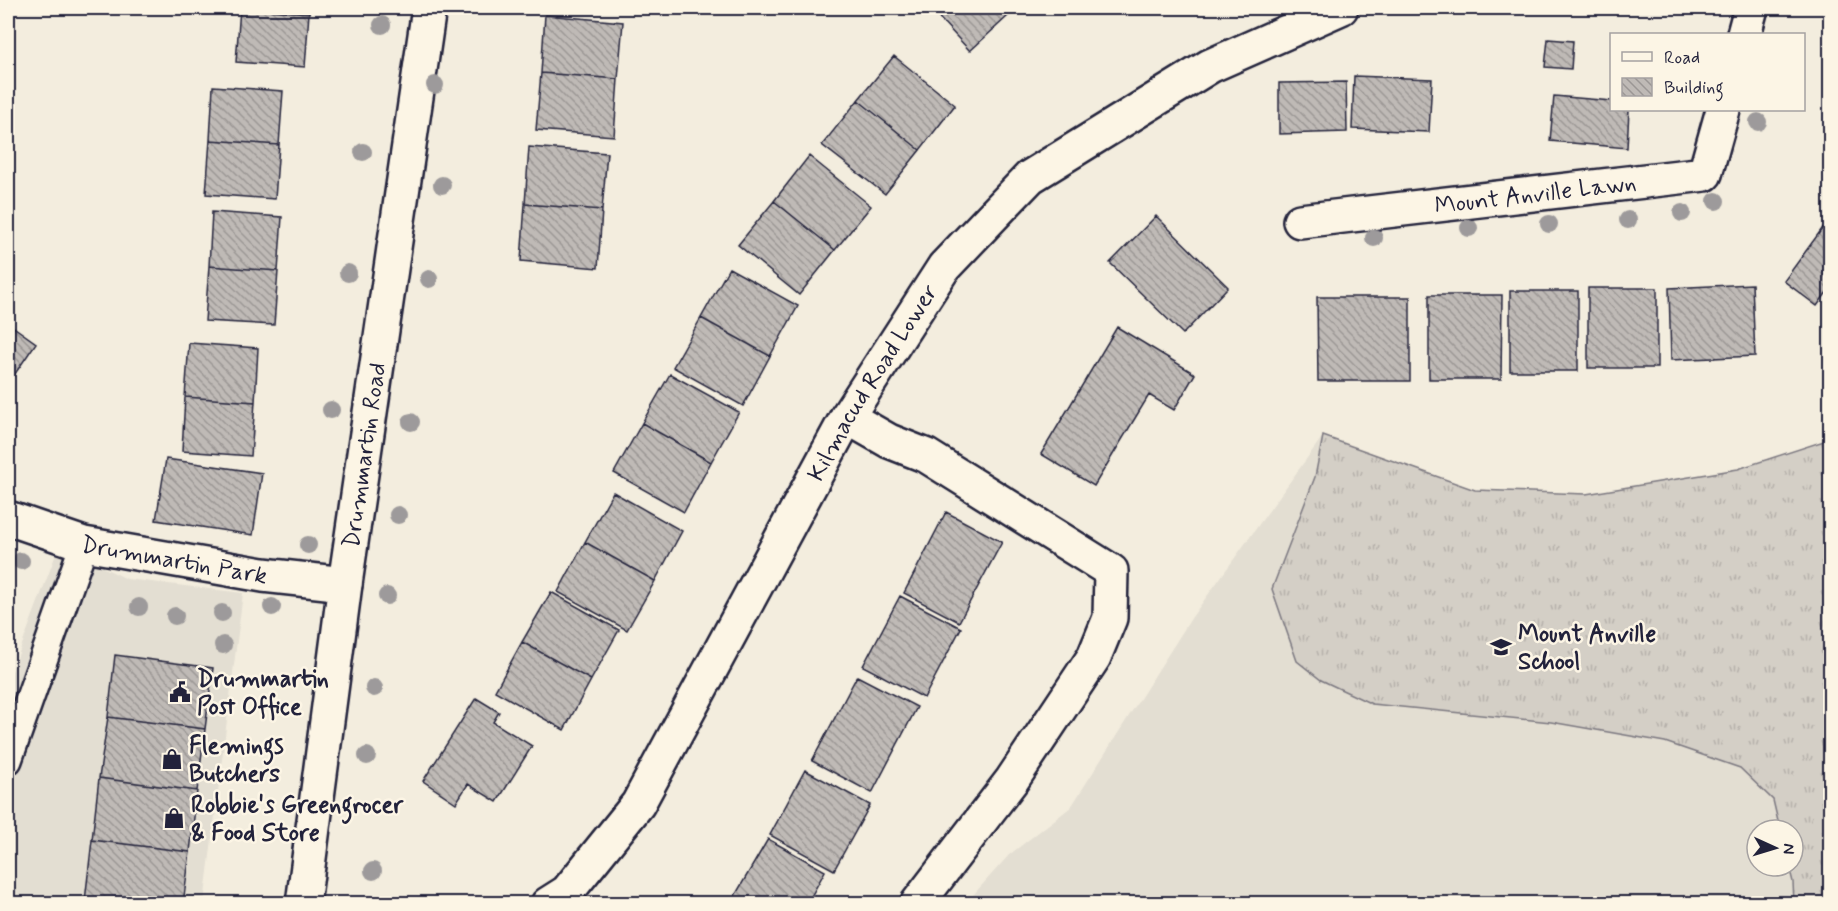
<svg xmlns="http://www.w3.org/2000/svg" width="1838" height="911" viewBox="0 0 1838 911" font-family="Mynerve,sans-serif">
<defs>
<pattern id="grass-tufts" width="24" height="20" patternUnits="userSpaceOnUse" patternTransform="scale(1.5)"><rect width="24" height="20" fill="#d4cfc6"/><path d="M3 7l-1-3M5 7V3M7 7l1-3M15 17l-1-3M17 17v-4M19 17l1-3" fill="none" stroke="#b6b1ab"/></pattern>
<pattern id="building-back-hatch" width="6" height="6" patternUnits="userSpaceOnUse" patternTransform="scale(1.5)"><rect width="6" height="6" fill="#bfbab6"/><path d="M-1 5l2 2M0 0l6 6M5-1l2 2" fill="none" stroke="#9b9795"/></pattern>
</defs>
<rect width="100%" height="100%" fill="#f3edde"/>
<filter id="ink" filterUnits="userSpaceOnUse"><feTurbulence type="fractalNoise" baseFrequency=".0167" numOctaves="2"/><feDisplacementMap in="SourceGraphic" scale="12" xChannelSelector="R" yChannelSelector="G"/><feConvolveMatrix kernelMatrix="1 2 1 2 8 2 1 2 1" color-interpolation-filters="sRGB"/></filter>
<g filter="url(#ink)">
<!-- built -->
<path fill="#e3ded2" fill-rule="evenodd" d="M1323,436L1475,490L1586,494L1738,469L1830,439V903L965,904L1009,855L1071,807L1192,617ZM1757,830H1793V866H1757Z
M59,546L127,579L243,593L204,903H8V682Z"/>
<!-- grass -->
<path fill="url(#grass-tufts)" stroke="#7b7880" stroke-width="1.5" d="M1323,436L1475,490L1586,494L1738,469L1830,439V903H1794L1793,882L1789,866H1793V830H1780L1773,800L1740,768L1665,742L1551,722L1372,704L1321,680L1297,661L1272,589L1315,477Z"/>
<!-- building -->
<path fill="url(#building-back-hatch)" stroke="#22223b" stroke-width="1.5" d="M240,8H310L309,13Z
M240,8L309,13L305,67L236,62Z
M930,8H1000L1008,16L970,51Z
M545,15L623,22L618,79L541,73Z
M1548,39L1573,41L1571,69L1545,67Z
M894,56L955,105L920,150L858,100Z
M541,73L618,79L614,136L536,130Z
M1354,76L1432,79L1429,132L1352,129Z
M1346,82L1347,132L1279,134V83Z
M213,86L283,91L279,145L210,140Z
M1554,96L1612,101V110H1629L1627,148L1550,141Z
M858,100L920,150L885,194L822,145Z
M210,140L279,145L275,199L206,194Z
M529,147L607,153L602,210L525,204Z
M809,156L871,206L835,250L774,201Z
M774,201L835,250L799,295L738,245Z
M525,204L602,210L598,268L521,261Z
M212,212L282,217L278,271L209,266Z
M1156,216L1228,287L1183,334L1110,263Z
M1830,218V288L1817,306L1784,281Z
M209,266L278,271L274,325L205,321Z
M729,268L798,306L770,356L701,318Z
M1752,284L1755,356L1671,360L1669,288Z
M1588,288H1657V368H1588Z
M1510,291H1578V371H1510Z
M1429,295H1502L1501,379H1429Z
M1317,297H1410V381H1318Z
M701,318L770,356L743,406L673,367Z
M8,323L36,343L8,384Z
M1117,327L1195,374L1174,410L1149,395L1094,486L1041,454Z
M189,343L258,348L255,402L185,397Z
M670,374L739,412L711,462L642,423Z
M185,397L255,402L251,456L182,451Z
M642,423L711,462L684,512L614,473Z
M166,459L262,473L253,535L156,520Z
M613,492L682,531L655,581L585,542Z
M946,512L1002,542L959,622L904,593Z
M585,542L655,581L627,630L558,592Z
M551,592L619,630L591,680L522,642Z
M900,596L961,628L924,698L863,666Z
M522,642L591,680L564,730L495,691Z
M115,655L213,668L205,729L108,717Z
M857,676L917,707L872,793L812,761Z
M476,698L499,712L493,722L532,746L497,802L468,784L456,803L423,781Z
M108,717L205,729L197,791L99,778Z
M805,770L870,805L834,870L770,835Z
M99,778L197,791L190,852L92,840Z
M768,839L825,871L807,904H740L733,899Z
M92,840L190,852L183,904H101L85,901Z"/>
<g fill="none" stroke-linecap="round" stroke-linejoin="round">
<defs>
<path id="lane" d="M8,760L84,544"/>
<g id="street">
<path d="M1744,34L1751,8"/>
<path id="s1" d="M1300,221L1705,174L1723,110"/>
<path d="M847,417L889,441L927,456L1111,571L1110,618L1094,657L1012,780L917,904"/>
<path id="s2" d="M8,518L84,544L263,575L345,584"/>
<path id="s3" d="M548,904L567,892L638,804L847,417L944,267L1030,177L1210,66L1341,8"/>
</g>
<g id="secondary">
<path id="s4" d="M303,904L345,584L429,8"/>
</g>
</defs>
<!-- lane casing -->
<use href="#lane" stroke="#22223b" stroke-width="32"/>
<!-- street casing -->
<use href="#street" stroke="#22223b" stroke-width="38"/>
<!-- secondary casing -->
<use href="#secondary" stroke="#22223b" stroke-width="38"/>
<!-- lane -->
<use href="#lane" stroke="#fcf5e5" stroke-width="27"/>
<!-- street -->
<use href="#street" stroke="#fcf5e5" stroke-width="33"/>
<!-- secondary -->
<use href="#secondary" stroke="#fcf5e5" stroke-width="33"/>
</g>
<!-- trees -->
<g fill="#9d9a9b">
<circle cx="382" cy="25" r="9"/>
<circle cx="435" cy="85" r="9"/>
<circle cx="1758" cy="122" r="9"/>
<circle cx="363" cy="152" r="9"/>
<circle cx="442" cy="185" r="9"/>
<circle cx="1716" cy="201" r="9"/>
<circle cx="1682" cy="213" r="9"/>
<circle cx="1628" cy="220" r="9"/>
<circle cx="1549" cy="224" r="9"/>
<circle cx="1469" cy="228" r="9"/>
<circle cx="1374" cy="238" r="9"/>
<circle cx="348" cy="273" r="9"/>
<circle cx="429" cy="279" r="9"/>
<circle cx="331" cy="410" r="9"/>
<circle cx="411" cy="422" r="9"/>
<circle cx="398" cy="515" r="9"/>
<circle cx="308" cy="545" r="9"/>
<circle cx="21" cy="561" r="9"/>
<circle cx="387" cy="596" r="9"/>
<circle cx="139" cy="607" r="9"/>
<circle cx="272" cy="607" r="9"/>
<circle cx="222" cy="613" r="9"/>
<circle cx="175" cy="616" r="9"/>
<circle cx="223" cy="645" r="9"/>
<circle cx="374" cy="688" r="9"/>
<circle cx="367" cy="756" r="9"/>
<circle cx="373" cy="871" r="9"/>
</g>
</g>
<!-- icons -->
<defs>
<symbol id="school-bare" viewBox="-9 -9 18 18"><path d="M0-5L7-2L0 1L-7-2ZM-4 1L0 2.5L4 1V4Q0 6-4 4Z" fill="#22223b" stroke="#fcf5e5" stroke-width="2.5" paint-order="stroke"/></symbol>
<symbol id="civic-bare" viewBox="-9 -9 18 18"><path d="M-.6-6.5H3V-4.5H.6V-3L4-1V1h2V6H-6V1h2V-1L-.6-3ZM-1.2 2.5V6h2.4V2.5Z" fill="#22223b" stroke="#fcf5e5" stroke-width="2.5" paint-order="stroke"/></symbol>
<symbol id="shop-bare" viewBox="-9 -9 18 18"><path d="M-5-2.5h2.3a2.7 3.5 0 0 1 5.4 0H5L5.5 6h-11ZM-1.5-2.5h3a1.5 2.3 0 0 0-3 0Z" fill="#22223b" stroke="#fcf5e5" stroke-width="2.5" paint-order="stroke"/></symbol>
</defs>
<g fill-rule="evenodd">
<use href="#school-bare" x="1486" y="632" width="30" height="30"/>
<use href="#civic-bare" x="165" y="677" width="30" height="30"/>
<use href="#shop-bare" x="157" y="744" width="30" height="30"/>
<use href="#shop-bare" x="159" y="803" width="30" height="30"/>
</g>
<g text-anchor="middle" stroke-width="5" stroke-linejoin="round" paint-order="stroke">
<!-- street labels -->
<g font-size="24" fill="#22223b" stroke="#fcf5e5">
<text dy="8" stroke="none"><textPath href="#s1" startOffset="237">Mount Anville Lawn</textPath></text>
<text dy="8" stroke="none"><textPath href="#s3" startOffset="618">Kilmacud Road Lower</textPath></text>
<text dy="8" stroke="none"><textPath href="#s4" startOffset="453">Drummartin Road</textPath></text>
<text dy="8" stroke="none"><textPath href="#s2" startOffset="172">Drummartin Park</textPath></text>
</g>
<!-- poi labels -->
<g font-size="24" font-weight="bold" fill="#22223b" stroke="#fcf5e5" text-anchor="start">
<text x="1518" y="641">Mount Anville<tspan x="1518" dy="28">School</tspan></text>
<text x="197" y="686">Drummartin<tspan x="197" dy="28">Post Office</tspan></text>
<text x="189" y="753">Flemings<tspan x="189" dy="28">Butchers</tspan></text>
<text x="191" y="812">Robbie's Greengrocer<tspan x="191" dy="28">&amp; Food Store</tspan></text>
</g>
</g>
<!-- margin -->
<rect width="1838" height="911" fill="none" stroke="#fcf5e5" stroke-width="30"/>
<rect x="15" y="15" width="1808" height="881" fill="none" stroke="#22223b" stroke-width="2" filter="url(#ink)"/>
<!-- legend -->
<rect x="1610" y="33" width="195" height="78" fill="#fcf5e5" stroke="#a5a1a1" stroke-width="1.5"/>
<rect x="1622" y="52" width="30" height="9" fill="#fcf5e5" stroke="#a5a1a1" stroke-width="1.5"/>
<text x="1664" y="63" font-size="18" fill="#22223b">Road</text>
<rect x="1622" y="78" width="30" height="18" fill="url(#building-back-hatch)" stroke="#a5a1a1" stroke-width="1.5"/>
<text x="1664" y="93" font-size="18" fill="#22223b">Building</text>
<!-- north arrow -->
<g transform="translate(1775 848) rotate(94)"><circle r="28" fill="#fcf5e5" stroke="#a5a1a1" stroke-width="1.5"/>
<path d="M0-4.5L10 22L0 15L-10 22Z" fill="#22223b"/>
<text y="-9" font-size="16" font-weight="bold" text-anchor="middle" fill="#22223b">N</text>
</g>
</svg>
